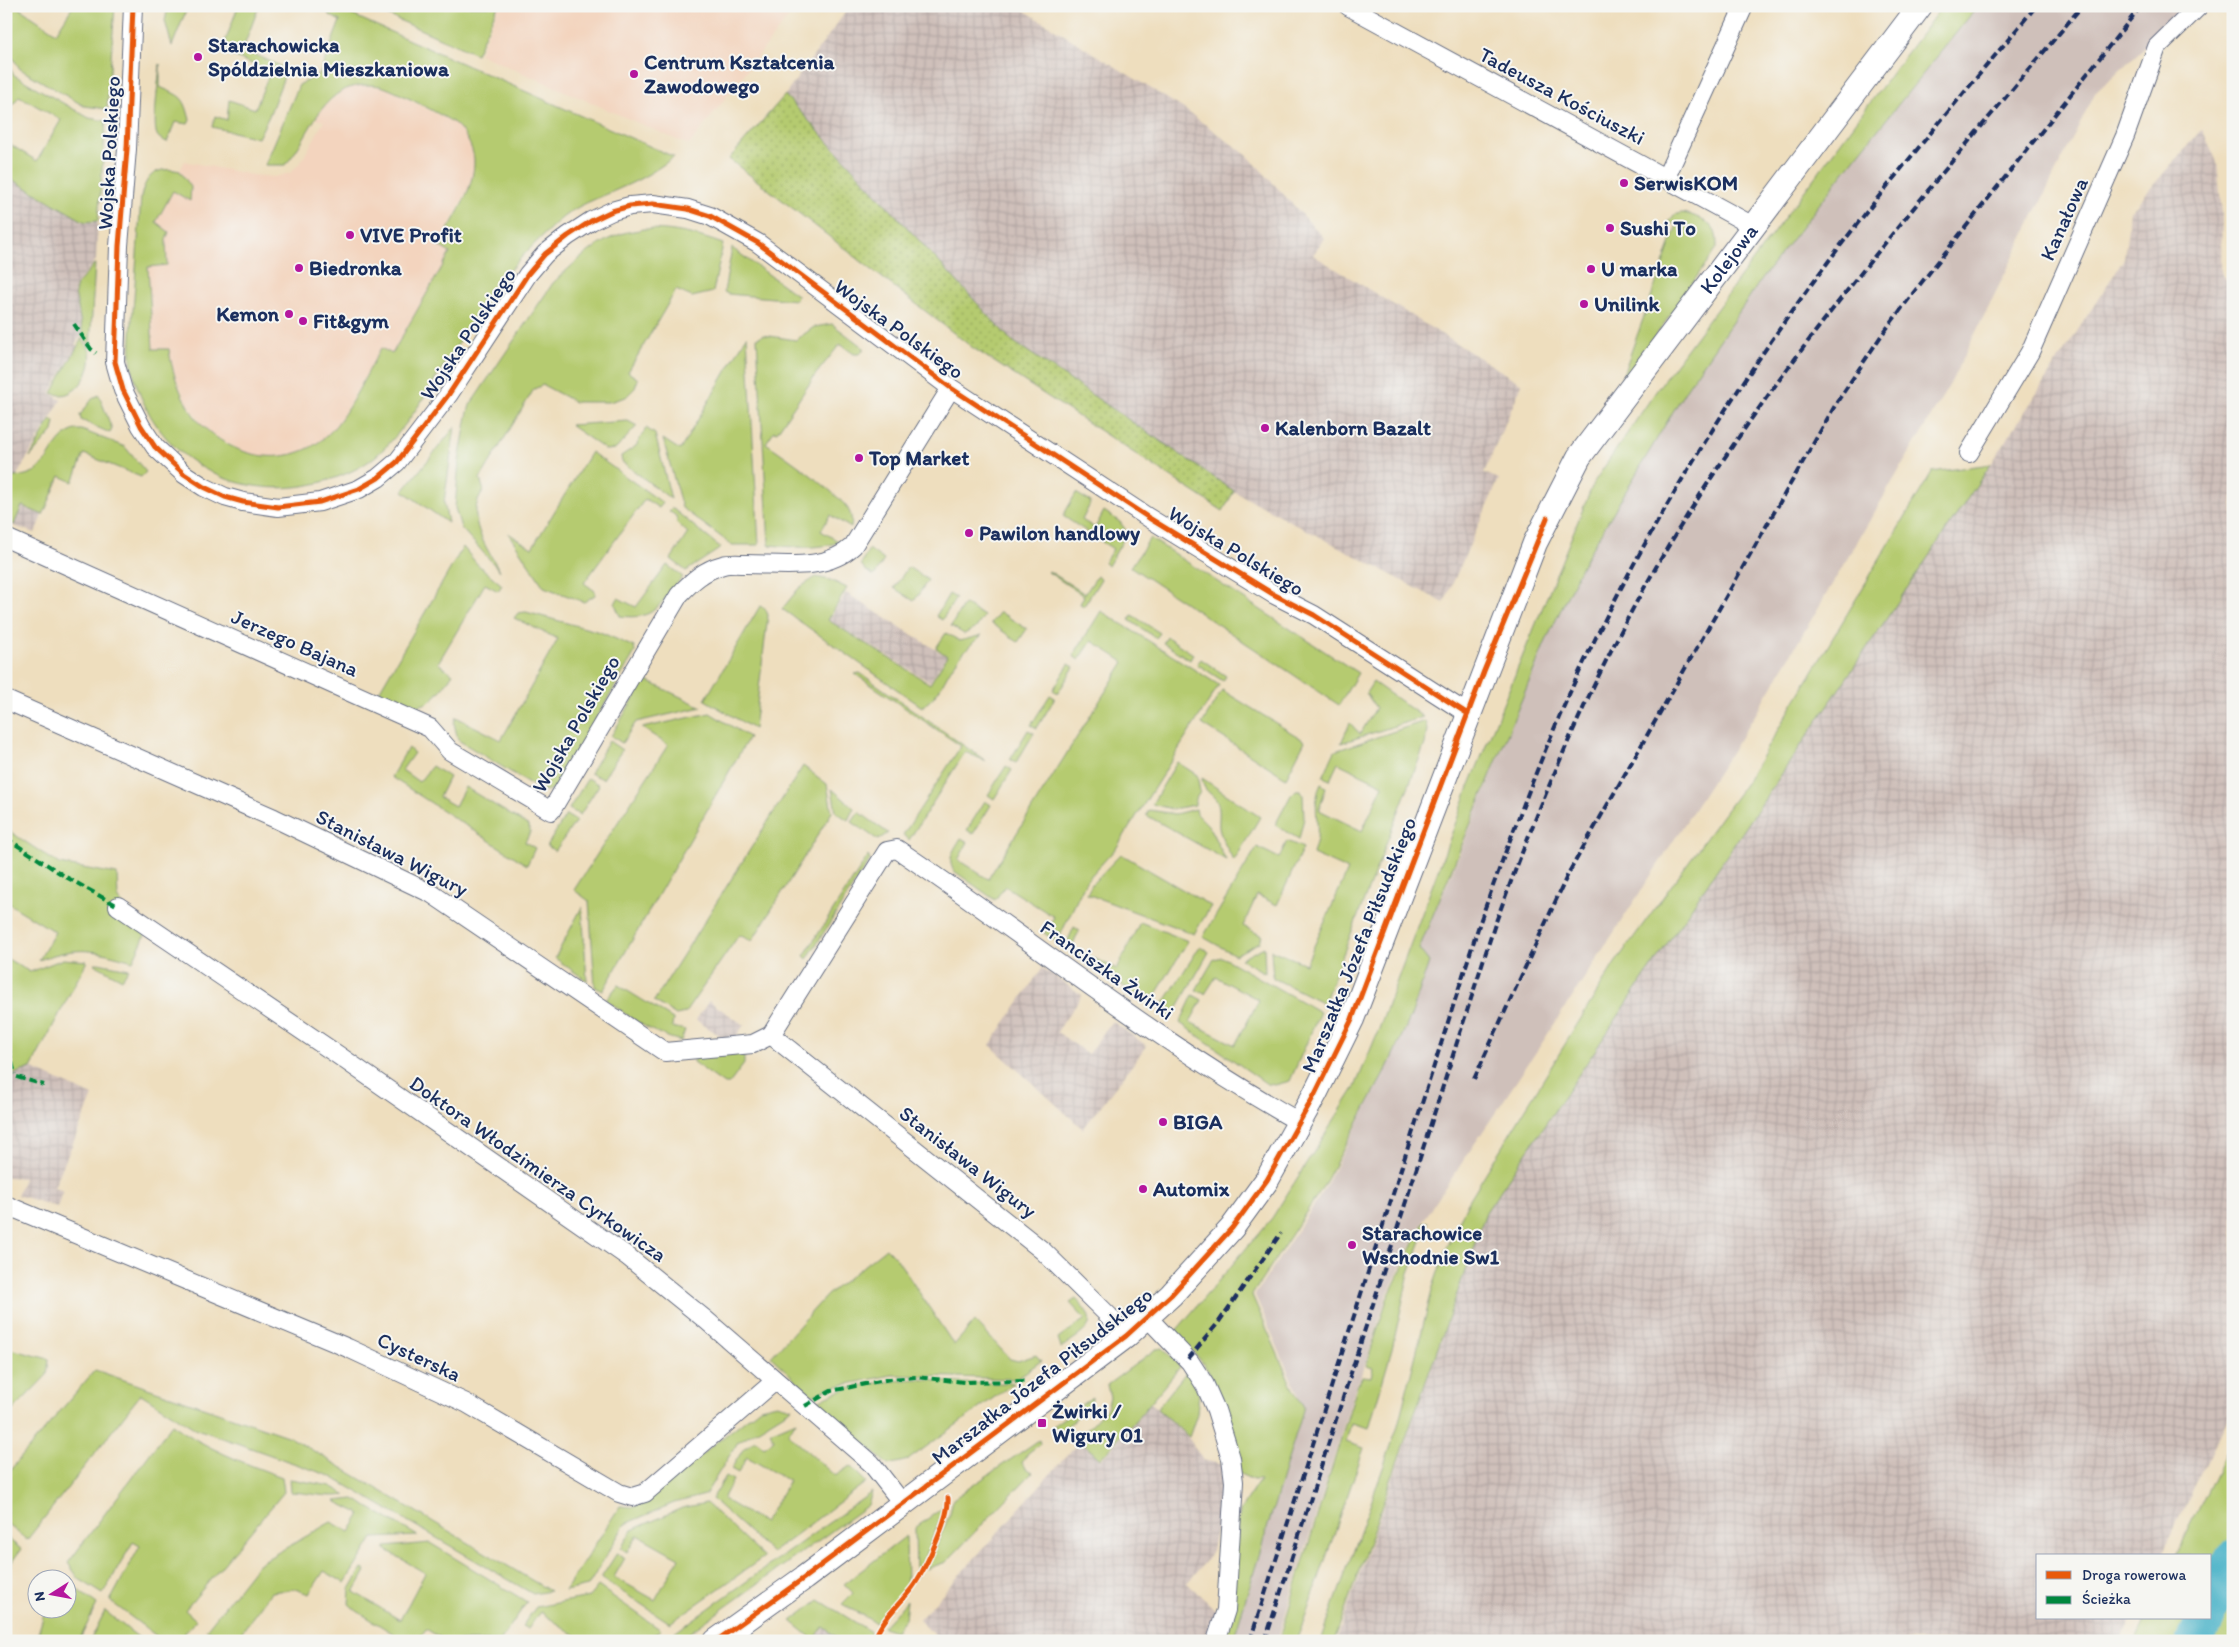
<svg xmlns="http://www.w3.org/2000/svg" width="2239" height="1647" viewBox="0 0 2239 1647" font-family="Itim,sans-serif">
<defs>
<pattern id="industrial-grid" width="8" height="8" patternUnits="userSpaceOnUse" patternTransform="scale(1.25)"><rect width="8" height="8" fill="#cfc0ba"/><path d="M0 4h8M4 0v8" fill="none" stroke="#b1a5a2"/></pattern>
<pattern id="garden-dots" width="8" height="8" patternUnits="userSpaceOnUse" patternTransform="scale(1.25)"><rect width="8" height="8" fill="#b5cb6f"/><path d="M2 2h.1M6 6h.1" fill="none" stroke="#92a55e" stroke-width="1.8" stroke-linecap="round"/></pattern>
</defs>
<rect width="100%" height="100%" fill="#f6f6f2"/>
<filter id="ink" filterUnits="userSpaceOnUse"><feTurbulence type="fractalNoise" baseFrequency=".02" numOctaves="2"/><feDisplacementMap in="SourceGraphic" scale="10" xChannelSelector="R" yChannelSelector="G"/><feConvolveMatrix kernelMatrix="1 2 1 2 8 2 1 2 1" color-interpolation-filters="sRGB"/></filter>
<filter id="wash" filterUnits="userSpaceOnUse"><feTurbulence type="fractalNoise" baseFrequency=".0096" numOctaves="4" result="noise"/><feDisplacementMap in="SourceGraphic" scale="20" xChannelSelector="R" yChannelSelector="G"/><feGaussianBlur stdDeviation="1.12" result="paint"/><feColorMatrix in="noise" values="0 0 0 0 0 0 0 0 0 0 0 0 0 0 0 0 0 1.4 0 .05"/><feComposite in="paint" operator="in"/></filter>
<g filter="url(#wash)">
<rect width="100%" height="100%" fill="#eedebe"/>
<!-- built -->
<path fill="#f3d4be" d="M499,6H797L689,145L479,54Z
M362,85L386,88L455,124L467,138L474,156L473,179L439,245L450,253L392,355L381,348L336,426L323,439L303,451L287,456L269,457L249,454L217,437L202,425L184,396L174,372L169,350L153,349L148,267L167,265L166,240L169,232L155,222L173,191L190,200L187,179L180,171L184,161L252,175L274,177L290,173L301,162L324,121L316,119L324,107L344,90Z"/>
<!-- industrial -->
<path fill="url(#industrial-grid)" d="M850,6H1017L1184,109L1248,156L1324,238L1313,255L1522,384L1484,473L1499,479L1444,603L1222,485L1011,340L785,95Z
M2202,129L2217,162L2222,214L2221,272L2233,294V1408L2161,1556H2038V1618H2131L2120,1641H1336L1486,1212L1991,464L2124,259L2130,212Z
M6,176L85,222L98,221L96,260L76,285L74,292L83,334L75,344L77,346L50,393L61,400L16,477L6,478Z
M22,507L42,515L35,533L14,526Z
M846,593L946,656L930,682L829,620Z
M1042,968L1082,995L1057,1032L1088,1054L1112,1021L1147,1046L1083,1129L990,1045Z
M709,1001L744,1025L731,1043L696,1020Z
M31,1068L93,1096L54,1187L63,1191L57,1207L17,1195L24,1178L6,1177V1077Z
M1151,1403L1188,1437L1203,1460L1229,1466L1212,1550L1206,1561L1187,1583L1222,1616L1203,1641H940L919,1620L1080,1441L1101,1460Z
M824,1628L843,1640L814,1641Z"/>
<!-- railway -->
<path fill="#cfc0ba" d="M1978,6H2189L2095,93L1950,384L1754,717L1542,1043L1423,1221L1386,1297L1362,1375L1356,1385L1277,1641H1233L1304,1408L1255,1295L1322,1193L1387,1068L1411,1016L1429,962L1418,949L1448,882L1545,643L1582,565L1632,473L1687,388L1763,277L1855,158Z"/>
<!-- grass -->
<path fill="#b5cb6f" stroke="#687d66" d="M6,6H16L56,33L73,6H115L107,109L84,106L20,69L6,47Z
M188,6L172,46L165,21L168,7Z
M238,6H259L243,49L287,69L269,116L258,138L212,127L215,116L227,120L229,100L255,109L270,72L222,51Z
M332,6L674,157C658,169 642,179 623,187C598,199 576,204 555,224C534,244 513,264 496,288C478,312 462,339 445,364C425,396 405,431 376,456C359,470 336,479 314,484C234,501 159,460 135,380C127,353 132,325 134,298C136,264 139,231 141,197C146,174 157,166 180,171L191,187L190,201L173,191L156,222L169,232L166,240L167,265L148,267L153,349H169C172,374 184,408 203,426C235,458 287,469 324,438C346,420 366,374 381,348L392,354L450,253L439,246C453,219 475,190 474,159C473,147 464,131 454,123C444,116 391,88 380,86C368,84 357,85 346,89C316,102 306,143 285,165H265L299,85L320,73L340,21L328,14Z
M367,6H498L476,54Z
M1942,6H1978L1855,158L1763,277L1687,388L1582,565L1545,643L1419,949L1429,962L1411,1016L1387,1068L1324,1185L1252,1295L1293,1389L1304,1407L1233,1641H1221L1240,1510L1260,1480H1253L1240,1474C1232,1441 1225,1399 1208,1371C1199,1356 1186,1345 1175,1332L1272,1218L1355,1087L1379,1029L1469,787L1594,482L1661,384Z
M6,62L14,75L89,118L106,121L98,221L85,222L6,176V142L37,161L61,120L19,96L8,112L6,111Z
M160,64V87C182,97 184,96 190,120L188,124L175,122L167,142C163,140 159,139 157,135C152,125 159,78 160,64Z
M1681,213C1691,213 1711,222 1715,232C1717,236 1717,243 1717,248L1624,381L1621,380L1677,225L1669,222L1674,215Z
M644,229C674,229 695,234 723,244L713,292L692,297L676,290L628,372L638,379L635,388L626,397L609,402H575L543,385L534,389L480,479L484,491C463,515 487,549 500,571L461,528L455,508L459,461L467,416L470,405L553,283C572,265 596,242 621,234C628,231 637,231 644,229Z
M732,248L797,295L796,300L728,294L724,292Z
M95,263L90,347L83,335L75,292L77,285Z
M832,324L864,348L860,354H854L840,344L816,374L777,432L774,431L766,443C784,455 838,493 848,509C852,516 852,521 851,528L830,515L821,531L840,542C815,550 793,547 769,545L757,338L763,335L796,340L814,327Z
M747,336L759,545H732L682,508L663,439L680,450Z
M82,338C84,342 89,347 90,352C94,372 74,403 52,393Z
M99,395L112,429L110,433L81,420L80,415L93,398Z
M51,419L55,422L53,431L30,457Z
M628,421L637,426L616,449L606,450L570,425Z
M455,427L444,502L448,523L403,491Z
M646,428L655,434L671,499L622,462L621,456L636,446Z
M75,430H82L125,447L146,472L141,477L84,454L73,482L60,476L43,515L22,506L14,525L6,522V478C16,477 28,476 37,470C52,459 55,436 75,430Z
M591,452L663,503L659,508L645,499L584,583L595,591V595L584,602L544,587L508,533L532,548Z
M1991,464L1486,1212L1334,1641H1321L1397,1429L1433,1287L1445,1252L1468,1202L1615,963L1746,783L1932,472Z
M1076,493L1091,502L1082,520L1095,528L1104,511L1120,522L1125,529L1122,542L1108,566L1104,563L1113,549L1063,516Z
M672,508L721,548L686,571L671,559L688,533L677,523L676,516L669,511Z
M1150,538L1358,673L1339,705L1131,567Z
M463,547L477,564L502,585L498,591L485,584L438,663L453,674C425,714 420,710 377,695Z
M869,549L884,560L874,576L865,570L861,564Z
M667,565L683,577C659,602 658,621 620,616L615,604L618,598L636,607Z
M908,567L928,580L914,601L894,588Z
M1049,571L1085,594L1097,576L1101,579L1084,606L1080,604L1084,596L1048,572Z
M816,577L830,580L847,588L828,620L930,684L947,656L936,648L946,633L960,641L982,635C971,644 961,654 953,666C941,684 941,693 922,707L782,609L799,588Z
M949,594L956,598L942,620L936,616Z
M964,604L984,616L976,628L964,634L951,626Z
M760,606L765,608L768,615L754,729L705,700Z
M1101,611L1219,685L1117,847L1086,881L1057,942L1044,933L1054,917L1005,886L995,900L954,871C946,859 955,848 961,838L968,842L958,860L988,879L1124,662L1092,641L1079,660L1073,656Z
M526,612L600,632L634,647L635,652L556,788L546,791L537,788L458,740L454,723L456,717L501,740L558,639L514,618L518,613Z
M1000,612L1027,629L1018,642L991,623Z
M1132,615L1160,633L1156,638L1129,620Z
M1167,637L1193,654L1190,660L1163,643Z
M1201,659L1226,676L1223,681L1197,664Z
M1069,664L1074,667L1058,693L1053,690Z
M860,673L986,761L965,752L909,840L903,835L961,746L855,674Z
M647,681L702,707L636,722L622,743L611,736L643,683Z
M1373,682L1423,717L1341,743L1350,723L1360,734L1376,708L1366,693Z
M1222,690L1305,741L1286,778L1202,724Z
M1050,695L1055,698L1037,728L1031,725Z
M710,713L749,737L603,991L595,987L589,901L574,890L668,745L642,728Z
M1425,721L1427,729L1425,744L1324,1003L1273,978L1271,950L1306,964L1348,870L1313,854C1314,849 1316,844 1317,839C1319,821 1312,801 1321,784L1326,787L1319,810L1362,831L1383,785L1338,763L1330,780L1323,777L1335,751Z
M1028,730L1034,733L1016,763L1010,760Z
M609,741L622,750L603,779L590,773Z
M408,748L414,753L402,770L419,782L432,766L449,777L439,797L455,806L465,787L529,826L530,832L525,842L535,848L527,865L391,777Z
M1177,762L1197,775L1200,792L1195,800V805L1172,809L1152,804Z
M803,766L827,784L832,812L752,941L739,935L685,1013L676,1015L654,1001Z
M1006,766L1012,770L994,799L988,795Z
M588,778L599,785L580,815L569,809Z
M1202,778L1260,817L1234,861C1229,852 1223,842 1220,832C1217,824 1221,814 1218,804C1214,792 1203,794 1202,778Z
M832,789L854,808L848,820L836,812Z
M1296,790H1301L1303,795L1304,818L1299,839L1275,825L1291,795Z
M985,801L991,805L973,834L967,830Z
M1196,809L1197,814L1208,825L1226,860L1146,815L1149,810L1175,814Z
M859,812L888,833L878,840L852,822Z
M566,815L576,821L555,851L547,846Z
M6,829L59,864L117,874L118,899L146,933L133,961C94,950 79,945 39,960L55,932L6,902Z
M1287,841L1303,848L1277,905L1257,895L1243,926L1262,936L1260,942L1235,955L1203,937L1257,847L1279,858Z
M1121,854L1211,906L1194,934L1087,894L1092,884Z
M868,856L870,860L807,959L804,956Z
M582,907L587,981L555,958Z
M1140,922L1188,941L1150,1004L1065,947L1074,927L1079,930L1072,948L1117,969Z
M1200,946L1209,952L1171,1019L1161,1010L1162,1006Z
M1264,947L1265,973L1241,959Z
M1222,957L1320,1012L1290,1081L1275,1085L1267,1084L1180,1023L1193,995L1202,1000L1190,1022L1235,1045L1259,1000L1216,977L1205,994L1196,990L1214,959Z
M6,958L30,972L63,959L87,961L31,1068L6,1077Z
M98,963L129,969L122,979L94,964Z
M618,985L673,1019L672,1027L685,1030L681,1041C652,1034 631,1018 606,1000Z
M741,1054L744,1055V1064L729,1084H724L693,1062L694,1056Z
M1424,1222H1428L1409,1273L1392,1349L1369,1428L1351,1423L1346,1442L1364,1448L1304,1621L1296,1641H1279L1357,1386L1363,1376L1371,1377L1373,1368L1366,1366L1387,1299Z
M886,1248L897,1259L954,1345L975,1321L1010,1359L1018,1361L1036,1355L1041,1361L1016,1379L892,1375L828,1388L813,1396L771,1357L827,1295Z
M1076,1299C1103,1326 1085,1330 1061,1348L1058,1339L1085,1319L1070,1303Z
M6,1348L49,1359L47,1375L6,1417Z
M1163,1348L1180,1367L1141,1414L1100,1459L1078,1439L1107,1408L1110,1397L1107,1385L1156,1349Z
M95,1370L290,1437L550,1591L533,1594L330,1476L194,1428L141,1394L27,1540L6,1523L8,1484L6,1475Z
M1187,1371L1199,1393L1197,1414L1189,1437L1157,1409Z
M915,1379L962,1383H1014L908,1460L888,1465L817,1402C844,1384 883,1382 915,1379Z
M1092,1397L1091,1404L1060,1433L1054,1425Z
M777,1404L792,1408L738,1442L705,1495L674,1503L625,1524L588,1586L565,1591L620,1506L635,1507L760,1408Z
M796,1421L788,1434L835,1476L850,1466L866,1482L772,1553L712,1499L726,1476L733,1480L723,1499L764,1523L789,1481L747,1457L738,1473L731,1469L744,1448L756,1440L764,1447L774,1440L770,1432Z
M172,1424C205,1448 243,1463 282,1477L284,1492L185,1610L196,1620L178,1641H163L110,1601L140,1546L133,1542L103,1594L79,1579L68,1563Z
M2233,1438V1641H2135L2146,1618H2210V1556H2176Z
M1039,1440L1040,1444L1028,1453L1022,1463L1025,1468L1033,1472L946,1562L926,1569L950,1514L953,1499Z
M290,1479L331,1486L346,1495C328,1498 310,1493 291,1492Z
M872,1492L868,1505L678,1641H663Z
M354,1499L418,1536L373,1538L345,1583L324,1571L309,1594L295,1589L271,1592L238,1637L206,1630L258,1564L331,1522L350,1532L361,1514L335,1501Z
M706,1503L764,1557L670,1623L601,1578L617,1553L625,1558L614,1577L655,1600L679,1558L638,1535L627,1552L621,1548L632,1530L682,1508Z
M944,1507L943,1513L916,1577L915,1528Z
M906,1536L907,1587L876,1623L842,1604L853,1593L844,1584Z
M6,1537L21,1549L11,1563L6,1578Z
M430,1543L527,1602L500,1641H446L426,1629L417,1641H405L357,1611L349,1604L350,1589L362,1569L366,1571L354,1592L400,1620L425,1573L385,1549V1547Z
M68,1583L97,1604L79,1641H36L45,1610H68Z
M598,1586L661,1630L645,1641H580L581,1639L540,1612L528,1629L522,1626L536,1607L589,1597Z
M819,1600L871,1632L865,1641H842L823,1627L814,1640L791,1621Z
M907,1601L905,1619L895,1631L883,1627Z
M105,1611L143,1641H90Z"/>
<!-- garden -->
<path fill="url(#garden-dots)" stroke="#687d66" d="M785,95L1011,340L1234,491L1223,511L973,348L729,159Z"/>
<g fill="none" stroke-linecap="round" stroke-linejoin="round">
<!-- river -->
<path stroke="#4ab2c8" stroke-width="39" d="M2210,1606L2233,1559
M2194,1641L2205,1618"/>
</g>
</g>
<g filter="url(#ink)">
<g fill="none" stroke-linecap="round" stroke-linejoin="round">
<defs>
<path id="street" d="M133,6L127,149L119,246L115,362L123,390L141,426L155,447L184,474L204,487L225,497L243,502L278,507L320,502L359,489L378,478L397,462L449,394L528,274L545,254L568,236L591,221L612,211L630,206L653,204L688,209L710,216L758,243L951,388L1149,518L1273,594L1314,615L1468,714
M1348,6L1753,226
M1666,177L1744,6
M1969,453L2030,352L2125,136L2157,47L2199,6
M6,538L430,728L450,751L551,811L679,595C692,581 704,570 723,565C730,563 739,564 746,564C782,564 825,572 853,546L951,388
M6,700L274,818L432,894L665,1052L753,1044L771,1035L887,851L897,849C1032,940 1158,1043 1301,1123
M118,906L338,1055L627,1256L706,1320L871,1463L903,1504
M771,1035L1043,1251L1109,1316L1126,1336
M6,1205L348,1348L466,1403L619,1493L632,1497L645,1493L775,1381
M1148,1318L1190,1362L1205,1385L1216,1410L1231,1458L1234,1482L1226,1610L1216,1641"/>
<g id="secondary">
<path id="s1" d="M716,1641L804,1578L1126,1336L1171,1295L1232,1228L1267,1180L1315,1094L1352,1019L1535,543L1579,457L1920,6"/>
</g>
</defs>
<!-- street casing -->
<use href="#street" stroke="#656c80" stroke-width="20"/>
<!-- secondary casing -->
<use href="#secondary" stroke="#656c80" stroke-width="26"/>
<!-- street -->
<use href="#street" stroke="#fff" stroke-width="18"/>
<!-- secondary -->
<use href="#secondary" stroke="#fff" stroke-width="24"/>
<!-- rail -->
<path stroke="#1b2f5e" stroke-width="4" stroke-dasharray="8 4" stroke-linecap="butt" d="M1474,1079L1568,874L1837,402L1881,336L1914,292L2141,6
M1188,1359L1218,1323L1281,1233
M1250,1641L1480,922C1508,844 1537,766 1571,690C1635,550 1715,418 1805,293C1877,194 1958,101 2036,6
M1265,1641L1494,927C1545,788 1602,653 1680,527C1795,340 1942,175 2082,6"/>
<!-- quiet -->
<path stroke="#00873e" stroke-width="4" stroke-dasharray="8 4" stroke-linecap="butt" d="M74,324L91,349L96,353
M6,468L10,467
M6,838L66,877L118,906
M6,1039L15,1074
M17,1077L44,1085
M805,1406L831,1391L890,1379L916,1377L964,1382L1025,1381"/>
<defs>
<path id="cycleway" d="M133,6L127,149L119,246L115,362L123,390L141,426L155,447L184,474L204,487L225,497L243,502L278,507L320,502L359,489L378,478L397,462L449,394L528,274L545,254L568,236L591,221L612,211L630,206L653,204L688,209L710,216L758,243L951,388L1149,518L1273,594L1314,615L1468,714
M716,1641L804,1578L1126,1336L1171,1295L1232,1228L1267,1180L1315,1094L1352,1019L1484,671L1547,518
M874,1641C881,1620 899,1605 912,1588C924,1572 950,1517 948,1498"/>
</defs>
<!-- cycleway casing -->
<use href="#cycleway" stroke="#f6f6f2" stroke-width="8"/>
<!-- cycleway -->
<use href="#cycleway" stroke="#e8590c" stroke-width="5"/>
</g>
</g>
<!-- markers -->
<g fill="#b5179e" stroke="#f6f6f2" stroke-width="2">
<circle cx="198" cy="57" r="5"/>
<circle cx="634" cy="74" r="5"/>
<circle cx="1624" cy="183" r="5"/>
<circle cx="1610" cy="228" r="5"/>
<circle cx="350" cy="235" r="5"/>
<circle cx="299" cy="268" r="5"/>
<circle cx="1591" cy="269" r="5"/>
<circle cx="1584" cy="304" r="5"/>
<circle cx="289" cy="314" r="5"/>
<circle cx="303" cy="321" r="5"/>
<circle cx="1265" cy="428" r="5"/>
<circle cx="859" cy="458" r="5"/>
<circle cx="969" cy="533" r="5"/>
<circle cx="1163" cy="1122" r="5"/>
<circle cx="1143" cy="1189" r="5"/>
<circle cx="1352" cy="1245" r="5"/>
<rect x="1037" y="1418" width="10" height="10" rx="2.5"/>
</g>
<g text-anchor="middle" stroke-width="4" stroke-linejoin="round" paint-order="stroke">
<!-- poi labels -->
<g font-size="21" font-weight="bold" fill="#1b2f5e" stroke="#f6f6f2" text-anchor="start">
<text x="208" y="52">Starachowicka<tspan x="208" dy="24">Spóldzielnia Mieszkaniowa</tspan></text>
<text x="644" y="69">Centrum Kształcenia<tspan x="644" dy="24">Zawodowego</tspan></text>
<text x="1634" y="190">SerwisKOM</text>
<text x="1620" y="235">Sushi To</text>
<text x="360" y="242">VIVE Profit</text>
<text x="309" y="275">Biedronka</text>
<text x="1601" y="276">U marka</text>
<text x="1594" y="311">Unilink</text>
<text x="279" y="321" text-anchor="end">Kemon</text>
<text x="313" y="328">Fit&amp;gym</text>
<text x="1275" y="435">Kalenborn Bazalt</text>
<text x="869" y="465">Top Market</text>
<text x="979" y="540">Pawilon handlowy</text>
<text x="1173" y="1129">BIGA</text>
<text x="1153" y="1196">Automix</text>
<text x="1362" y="1240">Starachowice<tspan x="1362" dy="24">Wschodnie Sw1</tspan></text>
<text x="1052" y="1418">Żwirki /<tspan x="1052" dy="24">Wigury 01</tspan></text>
</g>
<!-- street labels -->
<g font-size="21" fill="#1b2f5e" stroke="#f6f6f2">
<text transform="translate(1562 96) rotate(28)" y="7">Tadeusza Kościuszki</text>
<text transform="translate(109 153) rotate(-87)" y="7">Wojska Polskiego</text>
<text transform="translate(2064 219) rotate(-66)" y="7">Kanałowa</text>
<text dy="7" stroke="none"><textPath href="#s1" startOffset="1759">Kolejowa</textPath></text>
<text transform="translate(899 329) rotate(36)" y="7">Wojska Polskiego</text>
<text transform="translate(468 334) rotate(-56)" y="7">Wojska Polskiego</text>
<text transform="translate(1236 551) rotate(31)" y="7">Wojska Polskiego</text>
<text transform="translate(295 643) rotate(24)" y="7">Jerzego Bajana</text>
<text transform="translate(576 724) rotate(-60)" y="7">Wojska Polskiego</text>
<text transform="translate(392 853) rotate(27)" y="7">Stanisława Wigury</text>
<text transform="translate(1359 945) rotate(-68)" y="7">Marszałka Józefa Piłsudskiego</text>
<text transform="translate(1107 970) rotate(35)" y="7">Franciszka Żwirki</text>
<text transform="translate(968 1162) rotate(38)" y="7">Stanisława Wigury</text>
<text transform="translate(538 1169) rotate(35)" y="7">Doktora Włodzimierza Cyrkowicza</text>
<text transform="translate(419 1357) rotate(25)" y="7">Cysterska</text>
<text transform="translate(1042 1376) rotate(-38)" y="7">Marszałka Józefa Piłsudskiego</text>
</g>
</g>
<!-- margin -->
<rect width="2239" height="1647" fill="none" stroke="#f6f6f2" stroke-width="25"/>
<!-- legend -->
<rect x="2036" y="1554" width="175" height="65" fill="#f6f6f2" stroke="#9ea6b7"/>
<rect x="2046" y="1571" width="25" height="8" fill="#e8590c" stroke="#9ea6b7"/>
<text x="2082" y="1580" font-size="15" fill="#1b2f5e">Droga rowerowa</text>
<rect x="2046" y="1596" width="25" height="8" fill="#00873e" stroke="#9ea6b7"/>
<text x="2082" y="1604" font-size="15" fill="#1b2f5e">Ścieżka</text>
<!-- north arrow -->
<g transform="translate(52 1594) rotate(259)"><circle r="24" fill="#f6f6f2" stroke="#9ea6b7"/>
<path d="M0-4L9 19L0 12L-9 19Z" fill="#b5179e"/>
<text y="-8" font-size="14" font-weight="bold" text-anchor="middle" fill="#1b2f5e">N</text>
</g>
</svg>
